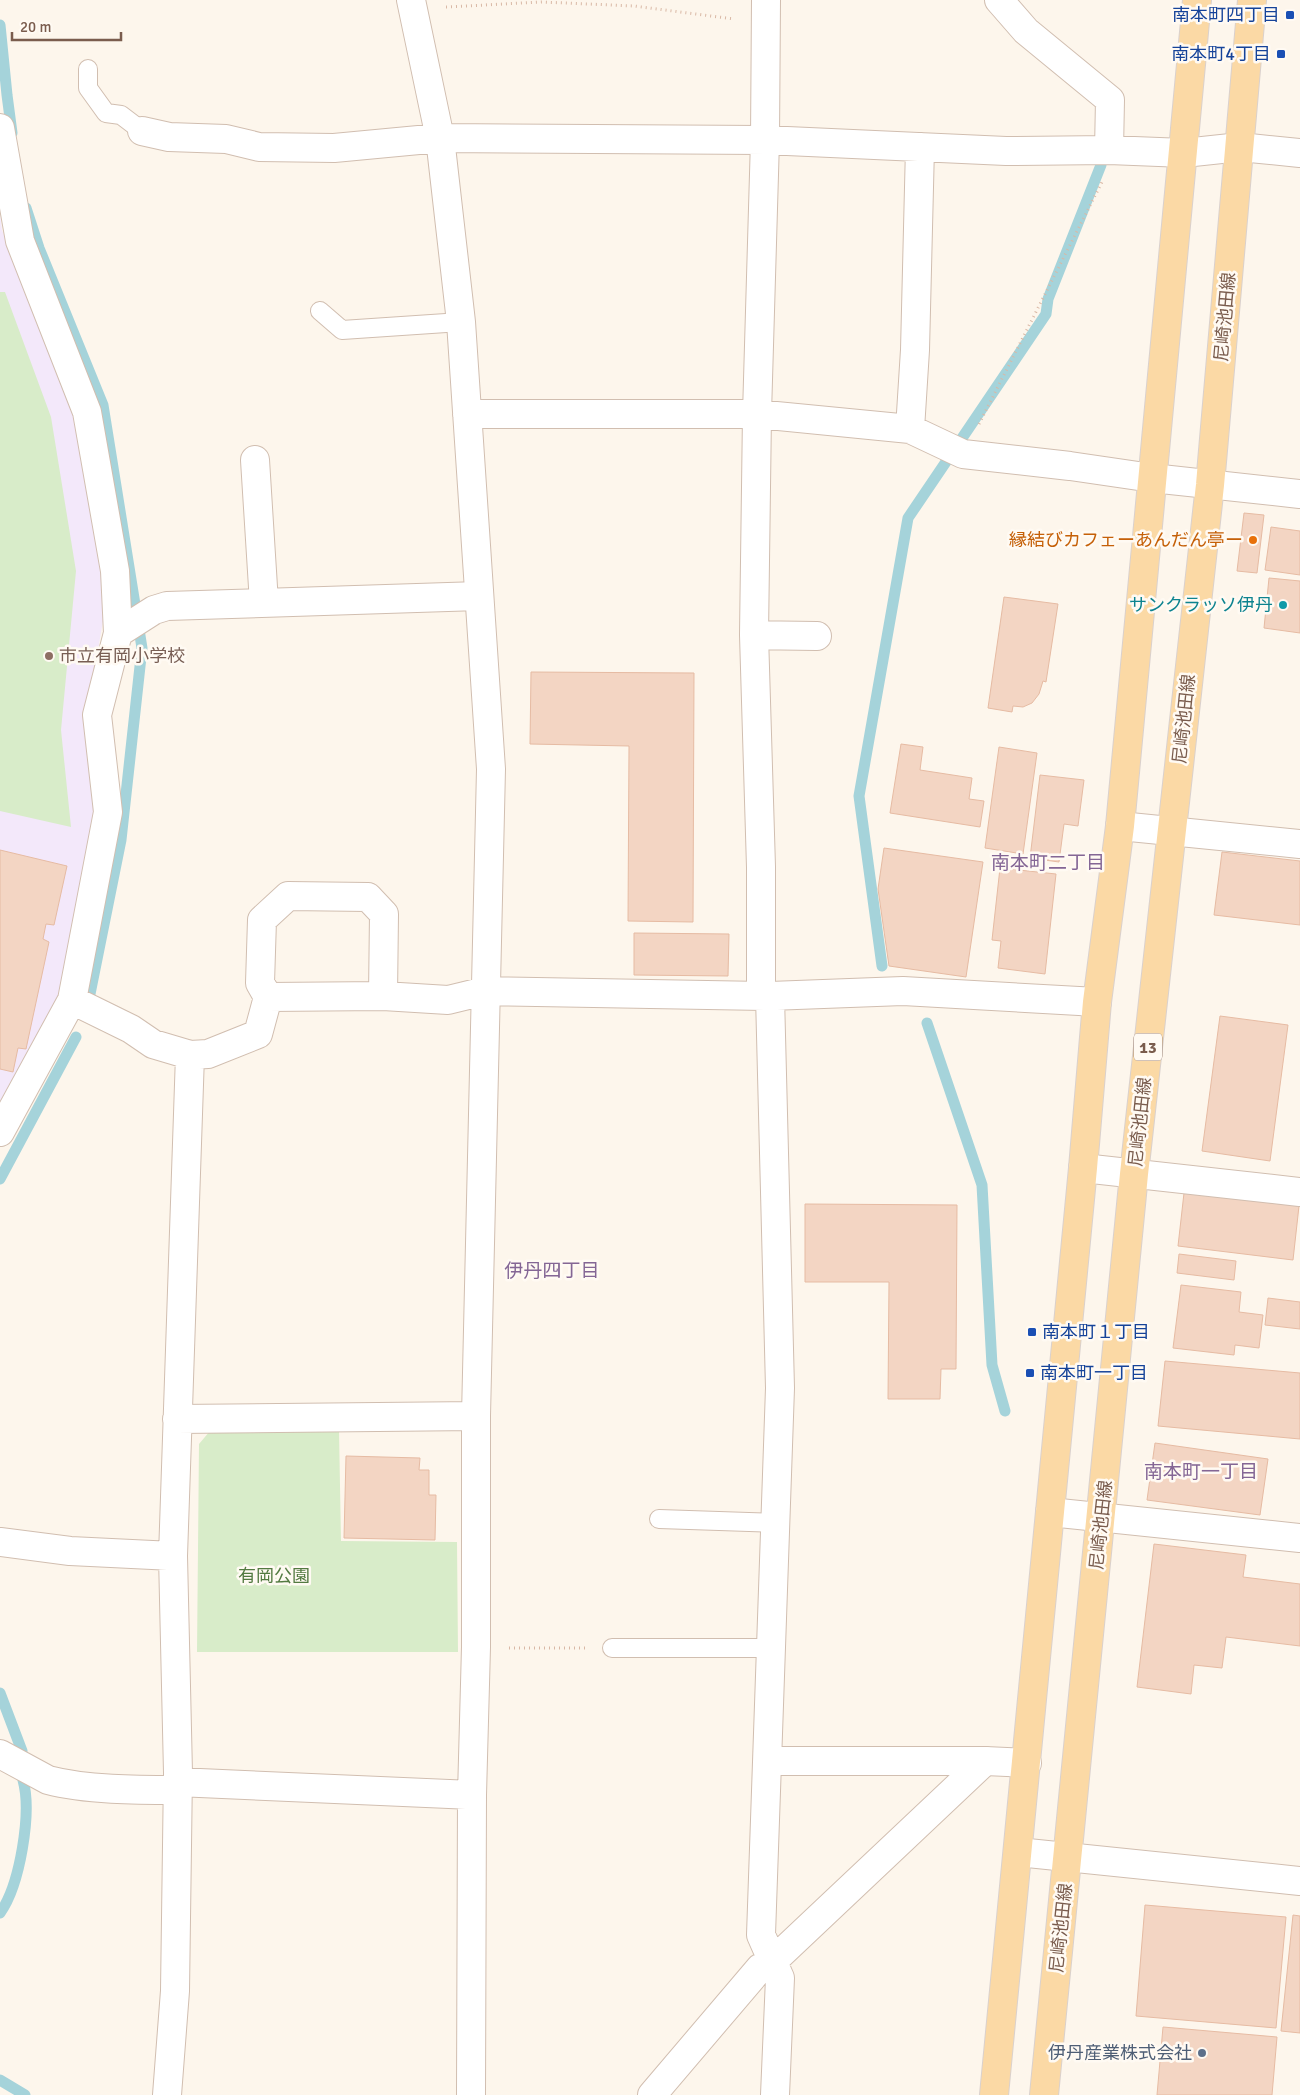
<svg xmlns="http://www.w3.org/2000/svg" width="1300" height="2095" viewBox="0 0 1300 2095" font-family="Signika,'Noto Sans JP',sans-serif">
<rect width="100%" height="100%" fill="#fdf6ec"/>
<!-- education -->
<path fill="#f3e8fa" d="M0,214L2,230L73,410L109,587L85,724L101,794L66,996L0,1115Z"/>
<!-- green -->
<path fill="#d8ecc9" d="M0,292H5L51,417L76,571L61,730L71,827L0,811Z
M339,1430L341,1541L457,1542L458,1652H197L199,1444L210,1431Z"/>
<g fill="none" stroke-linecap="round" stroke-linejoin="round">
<!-- stream -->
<path stroke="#a5d3da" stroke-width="11" d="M0,25L7,95L12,133
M26,208L39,248L103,405L142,648L121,840L90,994
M882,966L859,796L908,518L1046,314L1048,299L1101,165
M927,1023L982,1185L992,1365L1005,1411
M0,1179L76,1037
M0,1693L22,1751
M0,1913C20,1885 32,1813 23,1780
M0,2080L25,2095"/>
</g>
<!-- building -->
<path fill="#f3d5c3" stroke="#e6bba3" d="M1244,513L1264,515L1257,573L1237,571Z
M1271,527L1300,531V575L1265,570Z
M1269,578L1300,581V633L1264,628Z
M1004,597L1058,604L1046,682L1043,681L1039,694L1032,703L1023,707L1013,706L1012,712L988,708Z
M531,672L694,673L693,922L628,921L629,746L530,744Z
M901,744L923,747L920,770L972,778L969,799L984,801L980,827L890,813Z
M999,747L1037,753L1023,854L985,848Z
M1040,775L1084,780L1078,826L1064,824L1059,862L1030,858Z
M884,848L983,862L966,977L889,966L878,889Z
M0,850L67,866L54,925L46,924L43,939L49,942L26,1049L18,1048L13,1072L0,1069Z
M1222,852L1300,861V925L1214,915Z
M1000,868L1056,874L1045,974L998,968L1001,941L992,940Z
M634,933L729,934L728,976L634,975Z
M1220,1016L1288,1025L1270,1161L1202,1151Z
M1184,1193L1299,1206L1293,1260L1178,1246Z
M805,1204L957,1205L956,1369H941L940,1399H888L889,1282H805Z
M1179,1254L1236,1261L1234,1280L1177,1273Z
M1181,1285L1241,1292L1239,1312L1263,1315L1259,1348L1235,1345L1234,1355L1173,1348Z
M1268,1298L1300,1302V1329L1265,1325Z
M1165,1361L1300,1373V1439L1158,1426Z
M1155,1443L1268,1459L1260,1515L1147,1500Z
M346,1456L420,1458L419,1470H429V1495H436L435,1540L344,1538Z
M1154,1544L1246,1555L1243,1577L1300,1584V1646L1226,1637L1222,1668L1194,1665L1191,1694L1137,1687Z
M1145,1905L1286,1917L1276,2028L1136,2016Z
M1293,1915L1300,1916V2033L1281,2031Z
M1163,2027L1277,2037L1272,2095H1157Z"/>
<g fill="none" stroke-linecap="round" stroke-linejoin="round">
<defs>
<path id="service" d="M88,69V88L106,113L121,115L142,131
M320,311L342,330L461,322
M659,1519L776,1523
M612,1648H771"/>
<path id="minor" d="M411,0L440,138L461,322L491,769L476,1416V1647L472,1795L471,2095
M999,0L1026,31L1110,100L1109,150L1184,153L1240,147L1300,153
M0,128L20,241L87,412L115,571L118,633
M142,131L169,137L226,139L259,147L334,148L440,138L765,140L1006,151L1109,150
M467,414H757L910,429L963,454L1070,466L1152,478L1300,494
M910,429L915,350L920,147
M255,460L264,603
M754,635L817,636
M1120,826L1300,844
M761,994V867L754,635L757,414L765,140L766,0
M770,996L780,1388L761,1935L780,1978L775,2095
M268,997L260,983L262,920L288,896L368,897L384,914L383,996
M72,1000L131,1029L153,1044L190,1055
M0,1132L72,1000L108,812L97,715L118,633L154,610L167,606L479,596
M1083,1168L1300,1192
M177,1419L476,1416
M1050,1512L1300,1538
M0,1542L70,1551L173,1556
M0,1754L48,1780C86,1790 137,1790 177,1790
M177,1782L472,1795
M1018,1852L1300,1881
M167,2095L175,1991L178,1773L173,1556L190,1055L208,1054L258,1034L268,997L383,996L448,1000L485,991L770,996L903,991L1097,1002
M652,2095L760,1968L772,1962L985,1761H767"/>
<path id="tertiary" d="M985,1761L1027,1763"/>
<path id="primary" d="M994,2095L1083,1168L1097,1002L1120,826L1197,0
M1044,2095L1134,1174L1210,485L1252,0"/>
</defs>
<!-- service casing -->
<use href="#service" stroke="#d1beb0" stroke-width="20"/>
<!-- minor casing -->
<use href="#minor" stroke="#d1beb0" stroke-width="30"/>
<!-- tertiary casing -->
<use href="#tertiary" stroke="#d1beb0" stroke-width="30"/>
<!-- primary casing -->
<use href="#primary" stroke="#dad1cd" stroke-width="30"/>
<!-- path -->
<path stroke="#d9b8a5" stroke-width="3" stroke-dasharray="1 4" stroke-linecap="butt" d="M446,7L542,2L634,6L734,19
M979,424L1102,182
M509,1648H585"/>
<!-- service -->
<use href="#service" stroke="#fff" stroke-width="18"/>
<!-- minor -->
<use href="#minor" stroke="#fff" stroke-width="28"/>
<!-- tertiary -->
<use href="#tertiary" stroke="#fff" stroke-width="28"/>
<!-- primary -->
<use href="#primary" stroke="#fbd9a5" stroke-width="28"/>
</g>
<!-- markers -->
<g fill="#1a4fb4" stroke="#fffaf3" stroke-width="2">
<rect x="1285" y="10" width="10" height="10" rx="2.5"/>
<rect x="1276" y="49" width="10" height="10" rx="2.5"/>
<rect x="1027" y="1327" width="10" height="10" rx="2.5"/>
<rect x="1025" y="1368" width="10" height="10" rx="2.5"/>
</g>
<circle fill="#e8710a" stroke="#fffaf3" stroke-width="2" cx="1253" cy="540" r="5"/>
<circle fill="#0f9aa8" stroke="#fffaf3" stroke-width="2" cx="1283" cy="605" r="5"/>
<circle fill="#8d6e63" stroke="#fffaf3" stroke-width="2" cx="49" cy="656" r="5"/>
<circle fill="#5c6f8a" stroke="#fffaf3" stroke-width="2" cx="1202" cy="2053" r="5"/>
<g text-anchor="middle" stroke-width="5" stroke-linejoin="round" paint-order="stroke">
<!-- shield labels -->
<rect fill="#fffaf3" stroke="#a28b7f" stroke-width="1" x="1134" y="1033.5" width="28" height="27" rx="4"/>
<g font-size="16" font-weight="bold" fill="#7a5c4d">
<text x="1148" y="1053">13</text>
</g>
<!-- transit labels -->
<g font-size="18" fill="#164399" stroke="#fffaf3" text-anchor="end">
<text x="1280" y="21">南本町四丁目</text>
<text x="1271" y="60">南本町4丁目</text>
<text x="1042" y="1338" text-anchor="start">南本町１丁目</text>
<text x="1040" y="1379" text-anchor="start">南本町一丁目</text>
</g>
<!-- street labels -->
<g font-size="18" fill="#7a5c4d" stroke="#fffaf3">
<text transform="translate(1225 317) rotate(-85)" y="6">尼崎池田線</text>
<text transform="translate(1184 719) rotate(-84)" y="6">尼崎池田線</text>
<text transform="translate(1140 1122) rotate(-84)" y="6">尼崎池田線</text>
<text transform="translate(1101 1525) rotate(-84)" y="6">尼崎池田線</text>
<text transform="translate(1061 1928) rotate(-84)" y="6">尼崎池田線</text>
</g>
<!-- food labels -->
<g font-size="18" fill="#c56008" stroke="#fffaf3" text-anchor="end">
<text x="1243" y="546">縁結びカフェーあんだん亭ー</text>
</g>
<!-- culture labels -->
<g font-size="18" fill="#0d838f" stroke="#fffaf3" text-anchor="end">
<text x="1273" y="611">サンクラッソ伊丹</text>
</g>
<!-- education labels -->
<g font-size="18" fill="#785e54" stroke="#fffaf3" text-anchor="start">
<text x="59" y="662">市立有岡小学校</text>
</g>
<!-- park labels -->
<g font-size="18" fill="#537a41" stroke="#fffaf3">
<text x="274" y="1582">有岡公園</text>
</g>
<!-- service labels -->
<g font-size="18" fill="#4e5e75" stroke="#fffaf3" text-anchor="end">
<text x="1192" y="2059">伊丹産業株式会社</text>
</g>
<!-- neighbourhood labels -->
<g font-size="19" fill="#846695" stroke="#fffaf3">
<text x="1048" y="869">南本町二丁目</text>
<text x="552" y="1277">伊丹四丁目</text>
<text x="1201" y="1478">南本町一丁目</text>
</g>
</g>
<!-- scale -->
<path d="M12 32v8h109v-8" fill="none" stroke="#7a5c4d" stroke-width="2.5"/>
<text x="20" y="32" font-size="15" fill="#7a5c4d" stroke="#fffaf3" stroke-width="4" paint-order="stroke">20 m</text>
</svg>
